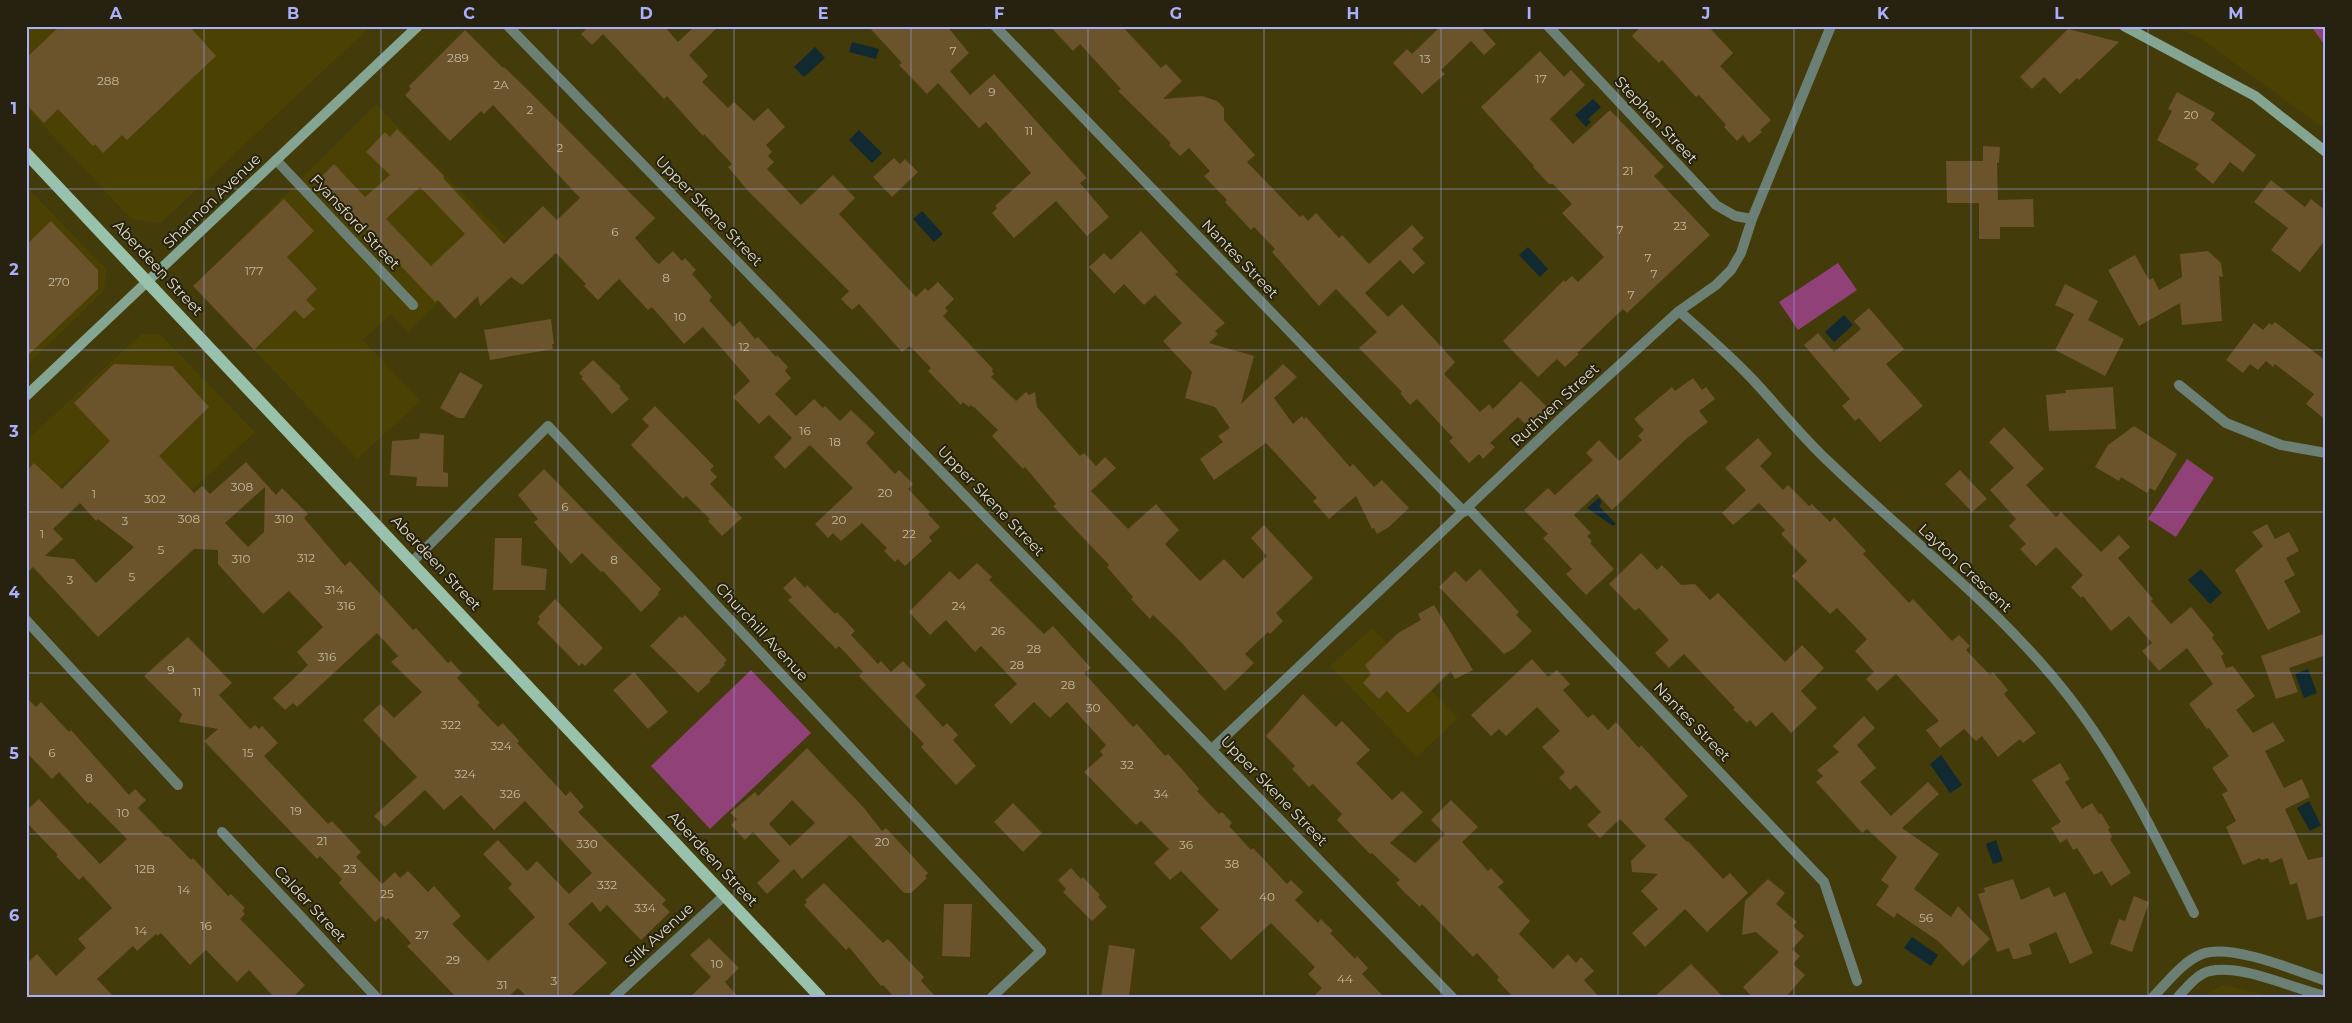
<svg xmlns="http://www.w3.org/2000/svg" width="2352" height="1023" viewBox="0 0 2352 1023" font-family="Montserrat,sans-serif">
<rect width="100%" height="100%" fill="#433b0a"/>
<!-- built -->
<path fill="#4a4102" d="M26,26H371L160,224L131,219L26,107Z
M2171,26H2326V130L2199,37Z
M376,104L506,238L408,332L391,314L363,340L421,401L357,459L194,286Z
M26,186L106,269L104,291L26,366Z
M141,334H160L255,432L159,520L96,453L26,519V441Z
M1372,628L1458,718L1417,757L1330,666Z
M2223,985L2263,994L2273,997H2201Z"/>
<!-- green -->
<path fill="#8f4178" d="M2311,26H2326V47Z
M1838,263L1857,290L1798,330L1779,302Z
M2187,459L2214,478L2176,537L2148,519Z
M751,670L811,733L710,829L651,766Z"/>
<!-- water -->
<path fill="#112930" d="M852,42L879,49L876,59L849,52Z
M815,47L825,58L804,77L794,67Z
M1593,99L1601,107L1588,119L1591,122L1586,127L1575,115Z
M859,130L882,153L872,163L849,140Z
M922,211L943,234L934,242L913,219Z
M1528,247L1548,269L1540,277L1519,255Z
M1844,315L1853,325L1834,342L1825,332Z
M1599,498L1602,502L1599,506L1616,524L1613,526L1587,508Z
M2201,569L2222,593L2210,604L2188,580Z
M2308,669L2317,693L2304,698L2295,674Z
M1941,755L1962,785L1950,793L1930,764Z
M2309,801L2321,825L2310,831L2297,808Z
M1996,840L2003,861L1993,864L1986,844Z
M1912,937L1938,955L1931,966L1904,948Z"/>
<!-- building -->
<path fill="#6b542c" fill-rule="evenodd" d="M60,26H189L216,56L127,140L122,135L103,153L95,144L93,146L58,109L44,123L26,104V58Z
M589,26H664L678,42L695,26H719L689,55L708,76L702,82L728,108L734,102L754,121L768,108L785,127L766,145L772,152L768,156L774,162L767,169L801,205L833,175L855,198L839,214L916,297L925,288L928,291L938,282L954,299L945,308L948,311L943,316L993,369L992,371L994,374L991,377L1016,401L1026,392L1029,395L1035,392L1037,407L1080,456L1084,453L1096,466L1105,457L1116,468L1091,491L1128,529L1156,504L1179,530L1165,544L1200,581L1224,559L1243,579L1267,556L1251,538L1264,525L1313,578L1276,613L1283,621L1270,634L1268,632L1245,654L1254,663L1225,691L1179,640L1153,615L1150,619L1131,599L1133,597L1107,567L1109,565L1053,506L1056,504L1025,467L1023,469L992,436L998,430L975,408L970,405L969,407L963,402L961,405L928,371L931,368L910,346L902,352L859,304L852,310L841,299L849,291L749,192L728,167L732,164L704,134L703,136L667,96L664,99L603,34L592,45L581,34Z
M868,26H947L969,53L950,71L970,95L994,74L1087,178L1080,183L1109,217L1087,236L1056,201L1014,238L992,213L997,208L995,206L1031,173L986,122L979,128L938,83L927,94L899,65L902,63Z
M1050,26H1122L1161,68L1166,64L1182,81L1163,99L1202,96L1217,101L1224,108V120L1255,155L1247,162L1300,217L1303,215L1308,221L1316,213L1339,238L1342,235L1369,264L1412,225L1424,238L1412,249L1425,263L1413,274L1400,260L1365,293L1388,317L1402,304L1455,362L1444,374L1480,412L1489,404L1493,409L1521,381L1547,407L1533,421L1531,419L1526,425L1518,417L1490,443L1495,447L1483,459L1479,454L1469,463L1449,441L1453,438L1417,399L1410,405L1400,393L1402,392L1359,348L1377,332L1336,289L1319,306L1272,252L1275,249L1254,227L1251,230L1225,202L1227,200L1204,176L1210,171L1189,148L1180,156L1169,145L1171,143L1118,91L1121,89L1080,44L1073,51Z
M1441,26H1487L1483,30L1496,44L1484,55L1471,41L1441,70L1445,74L1422,94L1393,63L1407,49L1412,54Z
M1641,26H1708L1733,53L1720,66L1771,120L1760,130L1762,132L1749,143L1743,135L1737,141L1724,127L1726,125L1699,95L1696,97L1662,60L1659,63L1632,36Z
M2068,29L2119,42L2079,80L2077,78L2060,94L2044,77L2032,89L2020,77Z
M465,30L503,68L504,67L530,92L655,218L635,238L655,261L659,264L673,251L682,261L685,258L696,270L692,274L712,297L709,300L733,327L740,321L755,339L758,337L776,357L777,355L788,367L785,371L791,378L775,394L796,416L814,399L823,408L825,406L840,421L851,410L875,433L866,443L895,474L899,470L913,484L908,489L930,512L928,514L940,527L929,537L932,541L905,566L898,559L895,562L884,551L887,548L862,523L841,541L833,533L828,538L815,524L853,488L810,445L785,469L774,457L792,438L769,415L759,424L733,397L750,381L703,327L684,344L652,307L648,310L619,279L598,300L584,286L586,284L556,253L522,285L511,277L480,306L478,296L455,319L438,300L435,302L319,179L334,164L365,197L390,175L366,152L385,132L390,137L397,129L444,176L443,178L504,244L543,206L557,220L580,198L493,105L484,114L481,111L450,141L405,95L411,89L409,86ZM420,187L465,234L431,266L386,219Z
M1540,51L1564,77L1571,70L1585,85L1550,119L1573,144L1610,110L1664,167L1654,176L1710,235L1627,313L1623,309L1577,353L1579,354L1565,367L1557,359L1538,377L1503,341L1564,280L1565,282L1572,276L1578,282L1604,257L1562,213L1572,204L1553,184H1549L1533,167L1534,166L1481,107Z
M2177,92L2215,113L2211,120L2256,155L2243,172L2230,162L2213,184L2195,169L2199,164L2157,140L2172,111L2168,109Z
M1983,146L2000,147L1999,163H1997L1998,200L2033,199L2034,227H2000V239H1979V203H1947L1946,161H1983Z
M894,158L900,164L905,159L918,172L892,197L873,177Z
M2271,180L2305,207L2311,199L2326,211V239L2300,272L2271,250L2288,228L2254,202Z
M284,199L314,231L287,257L317,289L306,300L315,309L304,319L295,310L254,350L193,286Z
M51,221L98,270V289L26,357V245Z
M1141,231L1178,272L1175,274L1225,323L1215,331L1218,334L1209,343L1254,356L1241,404L1283,364L1297,377L1274,398L1293,424L1302,416L1304,419L1306,417L1350,467L1353,464L1374,487L1382,480L1409,508L1389,527L1377,534L1374,528L1372,529L1356,496L1329,519L1313,501L1317,498L1266,443L1214,480L1200,459L1223,442L1218,436L1230,428L1215,407L1185,398L1192,372L1163,341L1182,323L1155,295L1144,305L1124,284L1114,294L1089,267L1104,253L1111,260Z
M2208,251L2221,263L2223,277L2219,276L2222,321L2182,325L2180,303L2139,326L2108,270L2135,255L2149,280L2153,278L2159,290L2182,277L2180,254Z
M2065,284L2098,301L2088,320L2124,339L2105,376L2055,350L2074,314L2055,305Z
M1869,308L1904,349L1886,364L1923,406L1880,442L1859,418L1855,421L1842,406L1850,399L1804,345L1818,333L1834,352L1861,329L1854,321Z
M551,319L554,344H552L553,349L490,360L484,330Z
M2275,322L2326,361V420L2306,404L2314,394L2275,364L2273,367L2266,361L2258,370L2250,364L2243,373L2226,360L2254,323L2263,330L2269,323L2272,325Z
M593,360L621,387L619,388L629,399L612,414L581,378L583,377L579,373Z
M114,364L172,366L209,407L159,456L194,493L202,486L210,494L246,462L276,495L282,488L308,514L304,518L345,566L350,561L413,630L416,628L448,663L451,661L462,673L457,678L480,703L477,705L498,727L503,723L519,741L517,743L566,796L570,791L584,807L578,812L666,900L662,904L670,912L641,940L607,905L600,912L592,902L568,924L607,963L570,997H527L518,988L508,997H456L407,946L411,943L388,918L386,920L382,916L375,922L339,883L342,879L320,856L317,859L204,741L218,729L179,722L182,714L144,676L188,637L232,683L219,695L250,729L255,725L259,729L262,726L278,743L264,756L328,824L332,821L361,852L356,857L382,884L395,872L400,878L408,871L428,892L434,886L461,916L452,924L488,961L535,917L508,888L512,884L483,854L498,840L527,871L537,861L569,894L592,873L525,801L494,830L461,795L444,810L425,790L385,827L374,816L417,777L363,720L380,704L394,718L422,692L391,662L398,656L377,633L297,707L293,703L285,710L273,698L308,665L297,652L323,627L289,591L263,614L218,564V550L194,549L98,637L33,567L26,574V472L34,463L62,489L110,441L74,403ZM265,487L264,532L248,547L225,523ZM80,503L96,521L98,519L134,547L96,583L74,559L45,556L63,539L53,529Z
M460,372L483,385L464,418H458L440,408Z
M1693,378L1702,390L1706,387L1715,399L1699,411L1708,422L1686,439L1612,510L1597,494L1574,515L1591,533L1587,536L1592,541L1590,543L1614,569L1586,595L1566,574L1572,569L1543,538L1548,534L1524,510L1548,488L1555,495L1593,460L1586,453L1599,440L1619,461L1642,440L1638,436L1644,430L1634,419L1672,387L1675,391Z
M2113,387L2116,429L2049,431L2046,395L2066,393L2065,390Z
M655,406L714,466L710,470L717,477L710,484L742,518L722,536L708,521L710,519L686,496L683,499L631,445L649,426L642,419Z
M2134,426L2177,454L2155,491L2150,488L2147,493L2121,477L2119,481L2095,467L2108,445Z
M2004,427L2044,469L2026,485L2056,517L2061,512L2101,552L2119,535L2130,547L2118,558L2153,599L2151,601L2171,624L2191,607L2214,635L2212,638L2224,654L2221,656L2226,668L2233,666L2255,696L2236,710L2253,733L2273,722L2285,741L2265,751L2284,788L2302,779L2310,797L2285,809L2308,860L2326,856V915L2307,920L2297,883L2290,885L2282,858L2270,863L2268,858L2261,860L2260,858L2243,865L2226,827L2236,821L2222,794L2228,791L2212,768L2229,756L2209,728L2207,729L2189,704L2213,684L2187,648L2159,671L2142,651L2152,643L2129,616L2111,631L2083,596L2081,598L2071,587L2083,575L2056,547L2036,566L2020,549L2026,544L2009,526L2016,519L1990,490L2014,468L1989,442Z
M420,433L444,435L443,472L448,473V487L416,486L417,477L390,475L392,441L419,439Z
M1758,438L1772,454L1760,466L1783,490L1788,485L1809,506L1812,504L1830,522L1834,517L1866,551L1863,554L1909,603L1913,599L1952,641L1959,635L1970,646L1966,650L1990,675L1993,672L2008,690L2004,694L2036,733L2023,743L2020,739L1998,757L1982,736L1976,741L1964,729L1940,748L1926,730L1939,721L1896,674L1877,691L1866,679L1874,672L1855,651L1867,639L1837,608L1830,614L1792,576L1807,561L1781,534L1785,530L1759,503L1733,525L1722,513L1746,490L1725,468Z
M544,469L661,589L658,593L659,594L641,612L603,571L601,572L582,553L571,564L534,522L538,519L518,495Z
M1960,470L1987,499L1972,512L1945,484Z
M2267,524L2275,539L2289,532L2299,551L2286,558L2295,575L2284,581L2301,612L2268,630L2235,570L2263,546L2252,532Z
M495,538H522L521,565L547,569L545,590H493Z
M1641,553L1657,570L1662,565L1681,585L1695,584L1710,600L1718,593L1785,662L1802,645L1824,668L1801,691L1817,708L1791,733L1772,712L1756,727L1750,720L1747,723L1733,709L1735,708L1684,654L1669,668L1655,653L1668,641V639L1639,608L1635,611L1609,584Z
M977,563L992,577L989,580L1044,634L1053,626L1091,668L1084,673L1133,727L1137,724L1165,756L1168,754L1180,767L1199,789L1197,791L1219,814L1222,812L1232,823L1229,826L1251,850L1253,848L1287,884L1291,880L1303,892L1295,900L1318,923L1321,919L1333,931L1330,933L1355,959L1357,956L1368,968L1362,974L1384,997H1313L1322,988L1308,974L1315,967L1271,923L1231,960L1200,928L1219,910L1181,871L1170,880L1154,863L1169,849L1141,821L1136,825L1084,772L1103,755L1100,751L1106,745L1067,702L1050,718L1034,702L1011,724L994,705L1017,684L981,646L975,652L946,620L930,635L909,612L950,571L959,580Z
M1480,569L1519,612L1516,615L1532,631L1513,649L1504,654L1439,587L1455,571L1466,582Z
M795,577L805,588L807,585L835,614L837,612L855,631L851,635L878,664L881,661L891,672L903,661L926,685L915,696L943,727L947,723L958,735L953,740L976,766L956,785L921,747L924,744L859,676L863,672L839,646L836,649L788,600L792,597L783,588Z
M555,599L603,648L585,666L582,663L579,666L537,623L540,619L538,617Z
M1434,605L1473,670L1455,679L1451,671L1408,713L1387,691L1379,699L1363,683L1371,674L1365,665L1398,633L1421,620L1418,614Z
M685,615L727,660L724,663L725,665L709,680L711,681L698,693L650,646L680,616L682,618Z
M2326,633V655L2289,668L2298,692L2276,699L2261,656Z
M1532,659L1548,677L1557,670L1570,684L1563,690L1588,718L1593,714L1608,730L1616,722L1639,748L1641,745L1688,796L1664,819L1687,842L1688,841L1723,879L1730,873L1748,893L1707,932L1685,909L1645,947L1632,933L1658,909L1641,891L1658,874L1632,872L1631,861L1646,846L1620,819L1600,838L1587,825L1601,812L1576,785L1570,790L1559,778L1565,772L1542,747L1560,731L1537,707L1506,736L1499,729L1491,736L1471,715Z
M634,672L668,712L648,729L613,690Z
M1303,694L1336,727L1342,721L1370,750L1356,763L1392,800L1402,791L1423,812L1390,843L1415,863L1445,834L1431,820L1451,800L1478,827L1462,842L1488,871L1491,868L1504,882L1498,887L1530,921L1519,934L1553,969L1568,954L1576,963L1581,957L1594,971L1584,980L1599,997H1513L1497,980L1499,977L1477,953L1473,957L1422,904L1420,907L1404,892L1396,883L1400,880L1372,853L1370,854L1337,820L1342,814L1313,784L1309,787L1292,769L1295,766L1266,736Z
M26,697L36,707L41,702L69,732L71,730L129,795L135,789L146,800L138,808L166,837L168,836L191,860L193,858L228,896L231,894L245,908L242,911L245,914L240,919L305,985L293,997H274L249,970L237,982L206,950L190,965L161,933L157,936L156,934L137,951L133,946L97,979L114,997H26V964L37,954L56,976L86,948L78,939L112,908L83,876L79,880L56,856L58,855L26,822V811L39,799L100,864L127,839L90,802L88,804L59,772L52,779L26,752Z
M1864,716L1875,728L1857,745L1876,768L1860,782L1891,816L1928,782L1939,794L1902,828L1939,854L1914,889L1951,917L1958,906L1990,939L1963,966L1938,941L1897,913L1894,918L1876,905L1889,886L1881,880L1897,857L1867,829L1862,833L1816,782L1823,776L1817,770L1839,752L1833,746Z
M807,748L864,808L882,831L886,828L928,873L925,876L927,878L911,893H904L850,835L802,879L794,869L767,894L757,883L780,861L753,832L745,840L731,825L737,819L730,813L755,792L758,796ZM792,800L815,823L790,846L769,824Z
M2060,763L2070,779L2065,782L2082,809L2092,803L2099,814L2101,813L2110,828L2108,829L2112,837L2110,839L2131,873L2111,886L2102,871L2094,875L2077,848L2073,850L2067,839L2060,843L2051,828L2061,822L2032,780Z
M1013,803L1042,833L1023,852L994,822Z
M1071,868L1081,879L1083,877L1100,895L1098,897L1107,907L1092,921L1063,892L1066,889L1058,880Z
M1768,879L1785,893L1776,904L1797,922L1793,926L1804,936L1792,949L1800,956L1793,964L1805,975L1786,997H1752L1743,987L1779,952L1756,932L1742,935L1745,901Z
M2013,879L2021,900L2049,887L2054,897L2065,892L2093,953L2070,964L2056,932L2029,944L2032,954L2016,959H2013L2009,948L1997,952L1978,894L1985,892L1984,888Z
M824,883L883,943L888,939L924,977L921,981L936,997H894L883,985L881,986L849,947L846,950L804,905L807,902L805,900Z
M2134,896L2149,902L2132,952L2110,944L2119,919L2125,921Z
M944,904H972L970,957L942,956Z
M709,938L739,968L725,982L738,997H690L711,977L690,955Z
M1109,945L1135,949L1129,997H1101Z
M1691,964L1723,997H1654Z"/>
<g fill="none" stroke-linecap="round" stroke-linejoin="round">
<!-- street -->
<path stroke="#6b7f74" stroke-width="10" d="M508,26L1452,997
M995,26L1464,512
M1548,26L1716,205L1735,216L1752,219
M276,160L413,305
M1679,311C1705,334 1732,357 1755,382C1780,409 1802,437 1829,462C1910,540 2000,608 2070,698C2121,764 2157,839 2194,913
M2179,385L2226,423L2281,445L2326,453
M1468,508L1824,882L1857,981
M412,562L548,426L1041,951L992,997
M26,620L178,785
M1212,749L1566,414L1679,311L1716,285L1731,270L1741,253L1752,219L1831,26
M222,832L376,997
M614,997L725,895
M2153,997C2168,982 2182,962 2202,954C2231,943 2297,971 2326,981
M2178,997C2186,988 2198,973 2210,971C2244,964 2292,989 2326,996"/>
<!-- secondary -->
<path stroke="#85a593" stroke-width="10" d="M2124,26L2255,96L2326,152
M26,396L418,26"/>
<!-- primary -->
<path stroke="#98c2ab" stroke-width="12" d="M26,153L820,997"/>
</g>
<!-- grid -->
<path fill="none" stroke="#aab0fb" stroke-width="1" stroke-opacity="0.55" d="M204,26V997M381,26V997M558,26V997M734,26V997M911,26V997M1088,26V997M1264,26V997M1441,26V997M1618,26V997M1794,26V997M1971,26V997M2148,26V997M26,189H2326M26,350H2326M26,512H2326M26,673H2326M26,834H2326"/>
<g text-anchor="middle" stroke-width="4" stroke-linejoin="round" paint-order="stroke">
<!-- number labels -->
<g font-size="12" fill="#c2b99d">
<text x="953" y="55">7</text>
<text x="458" y="62">289</text>
<text x="1425" y="63">13</text>
<text x="1541" y="83">17</text>
<text x="108" y="85">288</text>
<text x="501" y="89">2A</text>
<text x="992" y="96">9</text>
<text x="530" y="114">2</text>
<text x="2191" y="119">20</text>
<text x="1029" y="135">11</text>
<text x="560" y="152">2</text>
<text x="1628" y="175">21</text>
<text x="1680" y="230">23</text>
<text x="1620" y="234">7</text>
<text x="615" y="236">6</text>
<text x="1648" y="262">7</text>
<text x="254" y="275">177</text>
<text x="1654" y="278">7</text>
<text x="666" y="282">8</text>
<text x="59" y="286">270</text>
<text x="1631" y="299">7</text>
<text x="680" y="321">10</text>
<text x="744" y="351">12</text>
<text x="805" y="435">16</text>
<text x="835" y="446">18</text>
<text x="242" y="491">308</text>
<text x="885" y="497">20</text>
<text x="94" y="498">1</text>
<text x="155" y="503">302</text>
<text x="565" y="511">6</text>
<text x="189" y="523">308</text>
<text x="284" y="523">310</text>
<text x="839" y="524">20</text>
<text x="125" y="525">3</text>
<text x="42" y="538">1</text>
<text x="909" y="538">22</text>
<text x="161" y="554">5</text>
<text x="306" y="562">312</text>
<text x="241" y="563">310</text>
<text x="614" y="564">8</text>
<text x="132" y="581">5</text>
<text x="70" y="584">3</text>
<text x="334" y="594">314</text>
<text x="346" y="610">316</text>
<text x="959" y="610">24</text>
<text x="998" y="635">26</text>
<text x="1034" y="653">28</text>
<text x="327" y="661">316</text>
<text x="1017" y="669">28</text>
<text x="171" y="674">9</text>
<text x="1068" y="689">28</text>
<text x="197" y="696">11</text>
<text x="1093" y="712">30</text>
<text x="451" y="729">322</text>
<text x="501" y="750">324</text>
<text x="52" y="757">6</text>
<text x="248" y="757">15</text>
<text x="1127" y="769">32</text>
<text x="465" y="778">324</text>
<text x="89" y="782">8</text>
<text x="510" y="798">326</text>
<text x="1161" y="798">34</text>
<text x="296" y="815">19</text>
<text x="123" y="817">10</text>
<text x="322" y="845">21</text>
<text x="882" y="846">20</text>
<text x="587" y="848">330</text>
<text x="1186" y="849">36</text>
<text x="1232" y="868">38</text>
<text x="145" y="873">12B</text>
<text x="350" y="873">23</text>
<text x="607" y="889">332</text>
<text x="184" y="894">14</text>
<text x="387" y="898">25</text>
<text x="1267" y="901">40</text>
<text x="645" y="912">334</text>
<text x="1926" y="922">56</text>
<text x="206" y="930">16</text>
<text x="141" y="935">14</text>
<text x="422" y="939">27</text>
<text x="453" y="964">29</text>
<text x="717" y="968">10</text>
<text x="1345" y="983">44</text>
<text x="554" y="985">3</text>
<text x="502" y="989">31</text>
</g>
<!-- street labels -->
<g font-size="15" fill="#dfdbc3" stroke="#26220f">
<text transform="translate(1656 120) rotate(47)" y="5">Stephen Street</text>
<text transform="translate(212 201) rotate(-44)" y="5">Shannon Avenue</text>
<text transform="translate(709 211) rotate(46)" y="5">Upper Skene Street</text>
<text transform="translate(355 222) rotate(47)" y="5">Fyansford Street</text>
<text transform="translate(1240 259) rotate(46)" y="5">Nantes Street</text>
<text transform="translate(158 268) rotate(47)" y="5">Aberdeen Street</text>
<text transform="translate(1555 405) rotate(-43)" y="5">Ruthven Street</text>
<text transform="translate(991 501) rotate(46)" y="5">Upper Skene Street</text>
<text transform="translate(436 563) rotate(47)" y="5">Aberdeen Street</text>
<text transform="translate(1965 568) rotate(43)" y="5">Layton Crescent</text>
<text transform="translate(762 632) rotate(47)" y="5">Churchill Avenue</text>
<text transform="translate(1692 722) rotate(46)" y="5">Nantes Street</text>
<text transform="translate(1274 791) rotate(46)" y="5">Upper Skene Street</text>
<text transform="translate(713 859) rotate(47)" y="5">Aberdeen Street</text>
<text transform="translate(310 904) rotate(47)" y="5">Calder Street</text>
<text transform="translate(659 935) rotate(-42)" y="5">Silk Avenue</text>
</g>
</g>
<!-- border -->
<rect width="2352" height="1023" fill="none" stroke="#26220f" stroke-width="55"/>
<rect x="28" y="28" width="2296" height="968" fill="none" stroke="#aab0fb" stroke-width="2"/>
<g font-size="16" text-anchor="middle" font-weight="bold" fill="#aab0fb">
<text x="116" y="19">A</text>
<text x="293" y="19">B</text>
<text x="469" y="19">C</text>
<text x="646" y="19">D</text>
<text x="823" y="19">E</text>
<text x="999" y="19">F</text>
<text x="1176" y="19">G</text>
<text x="1353" y="19">H</text>
<text x="1529" y="19">I</text>
<text x="1706" y="19">J</text>
<text x="1883" y="19">K</text>
<text x="2059" y="19">L</text>
<text x="2236" y="19">M</text>
<text x="14" y="114">1</text>
<text x="14" y="275">2</text>
<text x="14" y="437">3</text>
<text x="14" y="598">4</text>
<text x="14" y="759">5</text>
<text x="14" y="921">6</text>
</g>
</svg>
